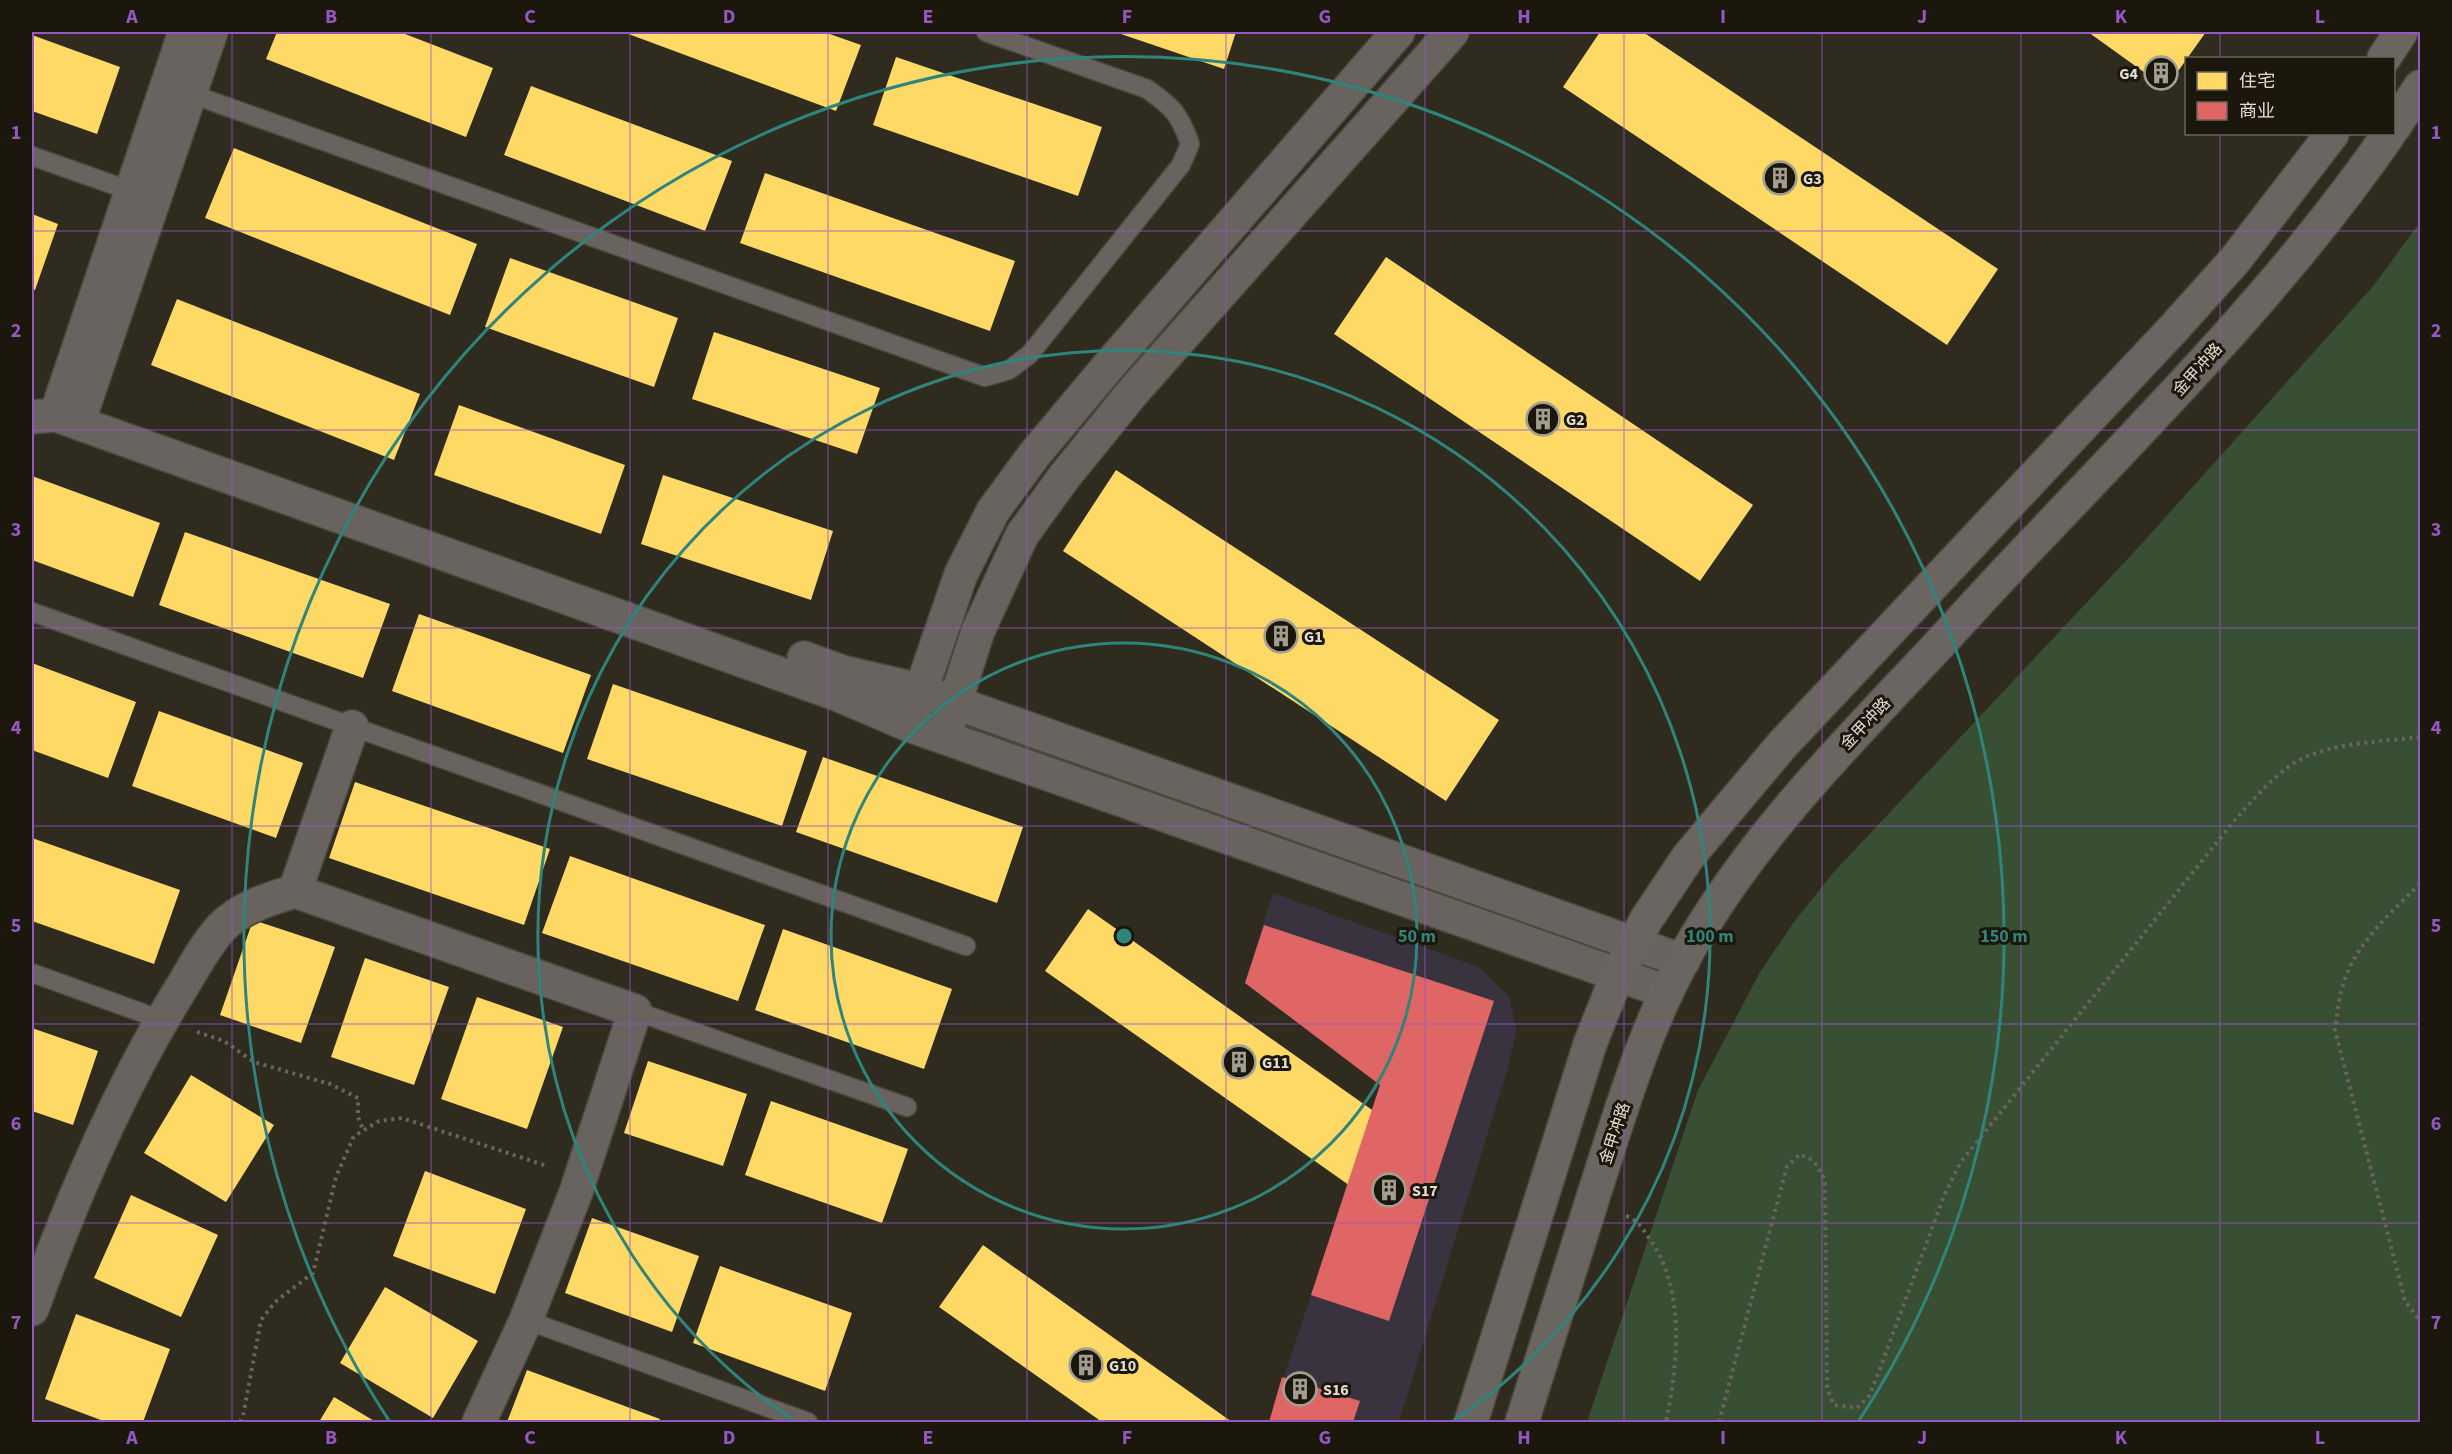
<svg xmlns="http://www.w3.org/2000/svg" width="2452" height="1454" viewBox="0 0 2452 1454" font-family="'Source Sans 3','Noto Sans SC',sans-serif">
<rect width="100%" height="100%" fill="#2f2b1e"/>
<!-- commercial -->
<path fill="#39323f" d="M1273,893L1479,967L1509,997L1517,1030L1507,1071L1399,1422H1269L1380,1085L1245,983Z"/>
<!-- green -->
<path fill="#384f34" d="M2420,222V1422H1587L1698,1090L1760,972L1794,922L1833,873L2135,551L2375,284Z"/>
<!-- homes -->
<path fill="#ffd966" d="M277,32H400L493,68L466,137L266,59Z
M623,32H824L861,45L836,111Z
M1115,32H1236L1224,69Z
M1600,32H1643L1998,269L1947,345L1563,87Z
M2088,32H2206L2166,88Z
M32,35L120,67L97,134L32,111Z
M896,57L1102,127L1078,196L873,125Z
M531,86L732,161L705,231L504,155Z
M234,148L477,244L450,315L205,218Z
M765,173L1015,261L990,331L740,243Z
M32,214L58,224L35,290L32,289Z
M1386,257L1753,505L1700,581L1334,334Z
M510,258L678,318L654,387L485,327Z
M177,299L420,394L394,460L151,365Z
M714,332L880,388L857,454L692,399Z
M459,405L625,465L601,534L434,475Z
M1116,470L1499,720L1446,801L1063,551Z
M663,475L833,531L811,600L641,544Z
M32,476L160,523L133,597L32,560Z
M185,532L390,604L363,678L159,605Z
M419,614L591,675L563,753L392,691Z
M32,663L136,702L108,778L32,750Z
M613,684L807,751L782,826L587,759Z
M159,711L303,763L276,838L132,786Z
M823,757L1023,827L997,903L796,832Z
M355,782L550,849L524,925L329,858Z
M32,838L180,890L154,964L32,921Z
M570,856L765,925L738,1001L542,933Z
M1088,909L1433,1153L1390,1214L1045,971Z
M253,920L335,947L301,1043L220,1015Z
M783,929L952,989L924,1069L755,1010Z
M365,958L449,987L414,1085L331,1057Z
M477,997L563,1027L527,1129L441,1099Z
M32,1028L98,1051L73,1125L32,1111Z
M648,1061L747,1094L723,1166L624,1133Z
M191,1075L274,1125L226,1202L144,1153Z
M771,1101L908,1149L882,1223L745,1175Z
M425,1171L526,1209L495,1294L393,1256Z
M131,1195L218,1235L181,1317L94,1278Z
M592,1218L699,1256L672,1332L565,1293Z
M983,1245L1232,1422H1102L939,1307Z
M720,1266L852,1313L825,1391L693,1343Z
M385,1287L478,1341L433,1418L340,1363Z
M76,1314L170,1349L143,1422H106L45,1399Z
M527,1370L660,1419L659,1422H507Z
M334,1397L376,1422H319Z"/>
<!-- shops -->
<path fill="#e06666" d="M1264,925L1494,1001L1389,1321L1311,1295L1380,1085L1245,983Z
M1282,1377L1360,1401L1353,1422H1269Z"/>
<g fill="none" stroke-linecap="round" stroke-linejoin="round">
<defs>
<path id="service" d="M183,91L985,377L1009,370L1030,354L1181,165L1190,144C1180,115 1173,107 1147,89L986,32
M32,156L131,191
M32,612L966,946
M32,973L162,1020
M635,1011L907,1107
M526,1320L808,1422"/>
<path id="minor" d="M56,415L185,32
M32,417L56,415L839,695L909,725
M78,423L211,32
M804,658L842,672L920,690
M295,891L352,727
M32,1309C71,1201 117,1093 177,995C191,973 204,946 222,927C241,907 270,899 295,891L635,1011L576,1192L526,1320L479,1422"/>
<path id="tertiary" d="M1398,32L1106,369L1034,455L993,511L961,574L909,725L1667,992
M936,696L1683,961
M944,737L978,631L1022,535L1064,477L1133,392L1452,32"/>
<path id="secondary" d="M2384,58L2401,32
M2394,127L2420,87
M1471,1422L1590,1044L1617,976L1646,920L1688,857L1782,745L2174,328L2235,260L2332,134
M1522,1422C1547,1344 1572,1266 1596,1188C1625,1097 1652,1005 1704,924C1767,823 1851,738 1933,651C1969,612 2004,573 2041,535C2163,406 2288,280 2389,134"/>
</defs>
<!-- service casing -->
<use href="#service" stroke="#4a473c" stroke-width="21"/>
<!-- minor casing -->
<use href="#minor" stroke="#4a473c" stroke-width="36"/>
<!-- tertiary casing -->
<use href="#tertiary" stroke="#4a473c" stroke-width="36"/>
<!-- secondary casing -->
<use href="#secondary" stroke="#4a473c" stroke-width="36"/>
<!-- path -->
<path stroke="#69645f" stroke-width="4" stroke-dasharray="3 4.5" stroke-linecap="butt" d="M2420,884C2389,914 2351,948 2341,992C2338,1004 2337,1017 2335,1030L2405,1301L2420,1321
M197,1032L224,1041L254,1062L330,1084L358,1098V1117L363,1130
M1626,1216C1638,1220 1642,1228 1649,1238C1686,1288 1678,1364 1666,1422
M240,1422L243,1416L261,1320L275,1302L313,1273L336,1177L354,1136L379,1121L402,1118L547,1166
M1719,1422L1787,1166L1800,1154L1814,1161L1825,1180L1827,1388L1834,1405L1857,1408L1869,1396L1878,1374L1944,1196L1960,1163L2234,821C2252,801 2271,778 2294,763C2330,742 2380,742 2420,737"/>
<!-- service -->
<use href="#service" stroke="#68635f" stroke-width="18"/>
<!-- minor -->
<use href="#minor" stroke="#68635f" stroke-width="33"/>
<!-- tertiary -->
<use href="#tertiary" stroke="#68635f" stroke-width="33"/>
<!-- secondary -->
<use href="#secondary" stroke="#6a6560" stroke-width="33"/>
</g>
<!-- grid -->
<path fill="none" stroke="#9558c3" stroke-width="1.5" stroke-opacity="0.55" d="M232,32V1422M431,32V1422M630,32V1422M828,32V1422M1027,32V1422M1226,32V1422M1425,32V1422M1624,32V1422M1822,32V1422M2021,32V1422M2220,32V58M2220,134V1422M32,231H2420M32,430H2420M32,628H2420M32,826H2420M32,1024H2420M32,1223H2420"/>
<!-- distance rings -->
<g fill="none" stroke="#2f857c" stroke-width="3">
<circle cx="1124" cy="936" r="293"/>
<path d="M796 1422A586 586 0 1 1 1452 1422"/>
<path d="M390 1422A880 880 0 1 1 1858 1422"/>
</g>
<!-- icons -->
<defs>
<symbol id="building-ring" viewBox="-11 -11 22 22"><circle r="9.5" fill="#1b170c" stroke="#a39f90" stroke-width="1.5"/><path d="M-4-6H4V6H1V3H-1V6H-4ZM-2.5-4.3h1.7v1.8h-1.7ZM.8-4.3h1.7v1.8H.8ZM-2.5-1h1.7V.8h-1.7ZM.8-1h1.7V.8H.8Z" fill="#a39f90"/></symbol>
</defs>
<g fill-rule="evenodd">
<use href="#building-ring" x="2142" y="54" width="38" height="38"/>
<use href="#building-ring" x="1761" y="159" width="38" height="38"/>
<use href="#building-ring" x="1524" y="400" width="38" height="38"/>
<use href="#building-ring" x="1262" y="617" width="38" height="38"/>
<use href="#building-ring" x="1220" y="1043" width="38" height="38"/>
<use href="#building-ring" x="1370" y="1171" width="38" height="38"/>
<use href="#building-ring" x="1067" y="1346" width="38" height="38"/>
<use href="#building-ring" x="1281" y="1370" width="38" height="38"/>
</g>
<g text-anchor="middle" stroke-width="6" stroke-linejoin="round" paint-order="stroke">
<!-- poi labels -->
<g font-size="16" font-weight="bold" fill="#e2ddce" stroke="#1b170c" text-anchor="start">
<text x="2138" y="79" text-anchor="end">G4</text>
<text x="1803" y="184">G3</text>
<text x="1566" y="425">G2</text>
<text x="1304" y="642">G1</text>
<text x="1262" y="1068">G11</text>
<text x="1412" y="1196">S17</text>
<text x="1109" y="1371">G10</text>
<text x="1323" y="1395">S16</text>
</g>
<!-- street labels -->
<g font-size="16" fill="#e2ddce" stroke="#1b170c">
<text transform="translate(2197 369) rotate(-48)" y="6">金甲冲路</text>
<text transform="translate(1865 723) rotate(-47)" y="6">金甲冲路</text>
<text transform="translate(1614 1133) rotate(-72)" y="6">金甲冲路</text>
</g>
</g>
<circle cx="1124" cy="936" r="9" fill="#2f857c" stroke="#1b170c" stroke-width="3"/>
<g font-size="18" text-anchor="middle" font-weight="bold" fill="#2f857c" stroke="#1b170c" stroke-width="6" stroke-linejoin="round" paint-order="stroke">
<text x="1417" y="942">50 m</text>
<text x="1710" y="942">100 m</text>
<text x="2004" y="942">150 m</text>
</g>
<!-- border -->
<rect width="2452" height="1454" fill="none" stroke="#1b170c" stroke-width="66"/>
<!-- legend -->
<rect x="2185" y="57" width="210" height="78" fill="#1b170c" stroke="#6b665a" stroke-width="1.5"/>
<rect x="2197" y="72" width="30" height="18" fill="#ffd966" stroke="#6b665a" stroke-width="1.5"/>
<text x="2239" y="87" font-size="18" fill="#e2ddce">住宅</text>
<rect x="2197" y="102" width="30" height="18" fill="#e06666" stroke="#6b665a" stroke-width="1.5"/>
<text x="2239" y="117" font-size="18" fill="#e2ddce">商业</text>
<rect x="33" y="33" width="2386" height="1388" fill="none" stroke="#9558c3" stroke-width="2"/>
<g font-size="20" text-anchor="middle" font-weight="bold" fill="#9558c3">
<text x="132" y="23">A</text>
<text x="331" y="23">B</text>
<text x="530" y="23">C</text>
<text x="729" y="23">D</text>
<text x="928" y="23">E</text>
<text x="1127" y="23">F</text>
<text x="1325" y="23">G</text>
<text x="1524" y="23">H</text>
<text x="1723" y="23">I</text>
<text x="1922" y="23">J</text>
<text x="2121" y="23">K</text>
<text x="2320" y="23">L</text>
<text x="16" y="139">1</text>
<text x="2436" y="139">1</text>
<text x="16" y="337">2</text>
<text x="2436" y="337">2</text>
<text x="16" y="536">3</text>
<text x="2436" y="536">3</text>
<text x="16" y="734">4</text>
<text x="2436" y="734">4</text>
<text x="16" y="932">5</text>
<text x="2436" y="932">5</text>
<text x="16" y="1130">6</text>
<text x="2436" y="1130">6</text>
<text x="16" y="1329">7</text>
<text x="2436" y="1329">7</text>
<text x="132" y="1444">A</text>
<text x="331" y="1444">B</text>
<text x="530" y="1444">C</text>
<text x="729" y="1444">D</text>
<text x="928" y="1444">E</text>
<text x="1127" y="1444">F</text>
<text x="1325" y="1444">G</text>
<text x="1524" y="1444">H</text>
<text x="1723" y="1444">I</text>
<text x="1922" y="1444">J</text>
<text x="2121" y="1444">K</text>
<text x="2320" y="1444">L</text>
</g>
</svg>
